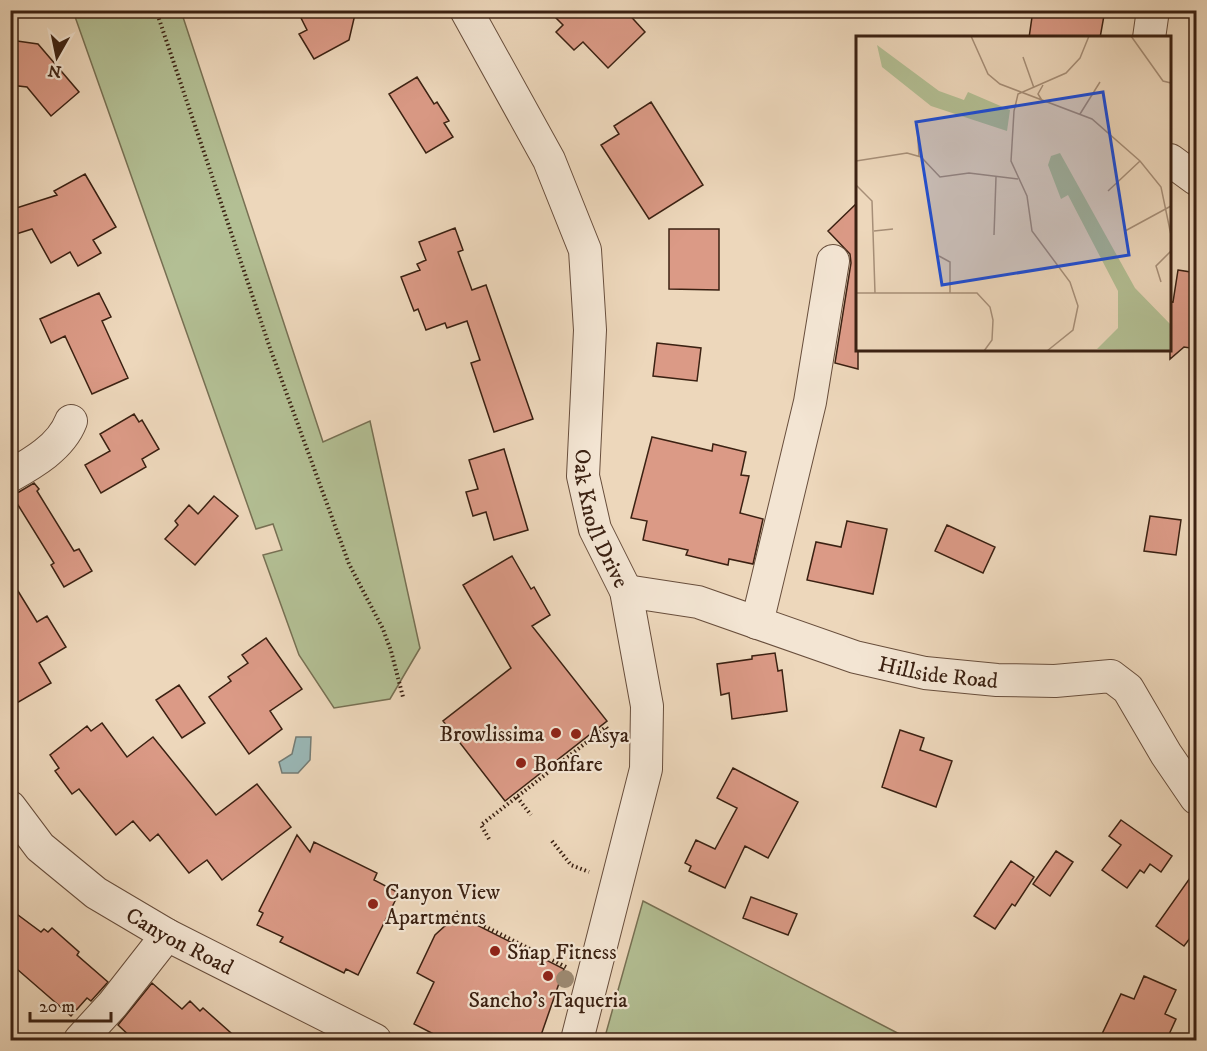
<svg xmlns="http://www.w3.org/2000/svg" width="1207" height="1051" viewBox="0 0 1207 1051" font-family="'IM FELL DW Pica',serif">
<rect width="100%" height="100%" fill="#edd7bb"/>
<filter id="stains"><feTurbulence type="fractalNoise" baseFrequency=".00333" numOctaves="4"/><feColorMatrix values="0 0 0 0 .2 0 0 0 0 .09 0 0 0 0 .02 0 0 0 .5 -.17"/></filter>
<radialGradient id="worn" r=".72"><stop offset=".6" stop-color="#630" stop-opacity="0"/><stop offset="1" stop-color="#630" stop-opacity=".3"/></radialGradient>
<!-- green -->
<path fill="#b3bf94" stroke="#777053" stroke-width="1.5" d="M73,11H181L323,442L370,421L420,648L390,699L334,708L299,655L263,555L282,550L273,524L256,529Z
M643,901L911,1040H619L606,1033Z"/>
<!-- water -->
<path fill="#9ab8b7" stroke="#747c75" stroke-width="1.5" d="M296,737H311L310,760L298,773H282L279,762L292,754Z"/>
<!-- building -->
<path fill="#db9a86" stroke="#3b2112" stroke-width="1.5" d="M297,10H356L349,40L314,59L299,34L307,30Z
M548,10H625L645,32L608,68L583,42L574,50L556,32L563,25Z
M1033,10H1105L1100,38H1029Z
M10,40L38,44L79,92L51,116L27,87L10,85Z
M417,77L434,104L437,102L449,121L444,123L453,137L426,153L389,94Z
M651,102L703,185L649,219L601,145L619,134L614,126Z
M85,174L116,227L93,240L101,253L78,266L70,252L51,263L32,229L10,236V210L57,195L54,191Z
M858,202V369L835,363L851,263L850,254L828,231Z
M455,228L463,250L458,252L472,290L486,285L533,419L494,432L471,363L480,360L467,321L447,328L445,323L426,330L418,309L414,311L401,277L420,270L417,264L426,260L419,242Z
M669,229H719V290L669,289Z
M1178,270L1197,273V349L1184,347L1170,359V301L1173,302Z
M99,293L111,317L102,321L128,378L92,394L65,336L51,343L40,319Z
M657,343L701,348L697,381L653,376Z
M134,414L139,422L142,420L159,449L142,459L146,467L101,493L85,465L110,451L100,434Z
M652,437L712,451L713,444L746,452L741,475L749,476L740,513L763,519L753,564L729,559L728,565L686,555L688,550L643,540L647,521L631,518Z
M504,449L528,530L494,540L486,512L473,516L466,492L478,489L469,460Z
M34,483L39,489L37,491L74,551L79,549L92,571L64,587L51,565L54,563L18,505L10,509V494L19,492Z
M214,496L238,516L195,565L165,539L178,525L175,521L189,505L198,514Z
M1150,516L1181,520L1176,555L1144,551Z
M847,521L887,529L873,594L807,580L816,542L841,547Z
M947,525L995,547L983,573L935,551Z
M512,556L531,589L534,587L550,615L532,626L607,721L505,801L443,721L511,668L463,585Z
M10,578L37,622L47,616L66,647L39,663L51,683L10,707Z
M266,638L302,689L270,711L282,729L249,754L209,697L231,681L228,677L248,663L242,655Z
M775,653L778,671L782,670L787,711L732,719L729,693L721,695L717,664L752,659V656Z
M179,685L205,723L182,738L156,700Z
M102,723L127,757L153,737L216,815L257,784L291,827L222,880L207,860L189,873L158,834L150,841L133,821L116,835L79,789L72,794L55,771L59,768L50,755L87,726L91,731Z
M900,730L924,738L920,750L952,761L936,807L882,787Z
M733,768L798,802L768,858L745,846L725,888L689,871L691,866L685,863L696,840L715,849L737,808L717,798Z
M1121,820L1172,856L1161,872L1150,864L1144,873L1140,870L1127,888L1102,870L1121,845L1109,836Z
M297,835L310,852L314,842L377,873L374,880L399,893L358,975L346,969L344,973L295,949L280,942L283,937L257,925L263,913L259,911Z
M1056,851L1073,862L1050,896L1033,884Z
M1011,861L1034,877L1015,906L1012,904L995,929L974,916Z
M1197,868V929L1184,946L1156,926Z
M751,897L797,914L788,935L743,918Z
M10,909L41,932L44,929L48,932L52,928L79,952L77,955L108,982L91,1001L87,998L71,1016L10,963Z
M457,915L564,969L539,1041H447L414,1024L434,982L417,973L435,935Z
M1144,976L1176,990L1165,1014L1176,1019L1166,1041H1116L1102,1034L1121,994L1134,999Z
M152,983L182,1009L190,1001L200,1011L203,1008L240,1041H135L118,1025Z"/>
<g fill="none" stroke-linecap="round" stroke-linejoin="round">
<defs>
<g id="minor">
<path id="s1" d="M466,10L549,160L585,250L590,330L583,476L595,529L626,591L647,706L646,769L577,1040"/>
<path d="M1149,38L1153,10"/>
<path d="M1170,160L1196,179"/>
<path d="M10,476C33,463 61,447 71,421"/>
<path id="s2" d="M626,591L698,602L855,657L925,673L997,680L1055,681L1111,676L1128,689L1166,754L1196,798"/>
<path d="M757,623L810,402L833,261"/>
<path id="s3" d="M10,807L40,847L96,893L167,935L375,1040"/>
<path d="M80,1040L113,1004L167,935"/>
</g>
</defs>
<!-- minor casing -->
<use href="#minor" stroke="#684e3c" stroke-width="34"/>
<!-- path -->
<path stroke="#3b2112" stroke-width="4" stroke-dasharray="1.5 3" stroke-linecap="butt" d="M156,10L270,348L349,564L383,629L391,651L403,697
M517,797L531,815
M489,839L481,825L606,727L616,740
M552,841L571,865L589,872
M456,912L566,967"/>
<!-- minor -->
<use href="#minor" stroke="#f3e5d3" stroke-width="32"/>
</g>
<!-- trees -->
<circle fill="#9c8870" cx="565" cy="979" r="9"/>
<!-- markers -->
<g fill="#8f2418" stroke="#f3e5d3" stroke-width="2">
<circle cx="556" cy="733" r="6"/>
<circle cx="576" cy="734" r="6"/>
<circle cx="521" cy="763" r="6"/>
<circle cx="373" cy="904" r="6"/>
<circle cx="495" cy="951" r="6"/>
<circle cx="548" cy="976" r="6"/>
</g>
<g text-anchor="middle" stroke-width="4.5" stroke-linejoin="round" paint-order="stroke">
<!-- street labels -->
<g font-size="22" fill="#3b2112" stroke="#f3e5d3">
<text dy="8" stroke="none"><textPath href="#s1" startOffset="540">Oak Knoll Drive</textPath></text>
<text dy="8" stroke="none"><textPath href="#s2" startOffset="324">Hillside Road</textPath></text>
<text dy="8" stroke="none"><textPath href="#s3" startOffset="219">Canyon Road</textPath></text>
</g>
<!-- poi labels -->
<g font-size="22" fill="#3b2112" stroke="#f3e5d3" text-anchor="start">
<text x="544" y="741" text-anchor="end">Browlissima</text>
<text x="588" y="742">Asya</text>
<text x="533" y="771">Bonfare</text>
<text x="385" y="899">Canyon View<tspan x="385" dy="25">Apartments</tspan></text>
<text x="507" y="959">Snap Fitness</text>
<text x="548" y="1007" text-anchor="middle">Sancho's Taqueria</text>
</g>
</g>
<!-- overview -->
<g transform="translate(856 36)">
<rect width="315" height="315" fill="#edd7bb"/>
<path d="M21,9L83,55L108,64L112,56L154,74L151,95L75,70L26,31ZM204,117L279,252L315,289V315L241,313L262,292V255L212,159L205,163L192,129L195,120Z" fill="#b3bf94"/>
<path fill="none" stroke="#a68e77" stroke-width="1.5" d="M115,0L132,38L144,48L236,83L284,125L305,151L315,199M275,0L307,45L315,47M167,21L178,52M187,66L182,58L187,49M224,78L244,46M61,89L63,120M0,125L51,117L65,121L84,141L113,137L162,143M0,149L16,165L19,257M252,155L284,125M18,195L37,193M269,195L315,170M138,199L140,141M83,220L94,226V257M305,246L300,230L315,215M0,257H121L134,271L137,284L136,304L128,315M191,315L217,294L222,270L214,246L176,195L171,160L155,125L158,75L162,58L210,37L224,22L233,0"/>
<path fill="#1d4ed8" fill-opacity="0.15" stroke="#1d4ed8" stroke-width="3" d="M247,56L273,219L86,249L60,86Z"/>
<rect width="315" height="315" fill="none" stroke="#3b2112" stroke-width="3"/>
</g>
<!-- margin -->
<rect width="1207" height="1051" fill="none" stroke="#edd7bb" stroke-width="36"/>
<rect x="12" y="12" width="1183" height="1027" fill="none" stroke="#3b2112" stroke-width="3"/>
<rect x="18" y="18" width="1171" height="1015" fill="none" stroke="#3b2112" stroke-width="1.5"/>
<!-- north arrow -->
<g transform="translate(57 57) rotate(189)" stroke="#f3e5d3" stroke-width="4.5" paint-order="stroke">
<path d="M0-4.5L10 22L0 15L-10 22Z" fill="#3b2112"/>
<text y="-9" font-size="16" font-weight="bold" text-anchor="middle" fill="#3b2112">N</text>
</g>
<!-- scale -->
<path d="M30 1012v9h81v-9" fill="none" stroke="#3b2112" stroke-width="3"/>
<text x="39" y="1012" font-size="18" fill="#3b2112" stroke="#f3e5d3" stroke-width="4.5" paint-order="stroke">20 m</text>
<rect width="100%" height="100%" filter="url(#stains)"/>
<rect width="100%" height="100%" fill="url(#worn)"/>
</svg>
